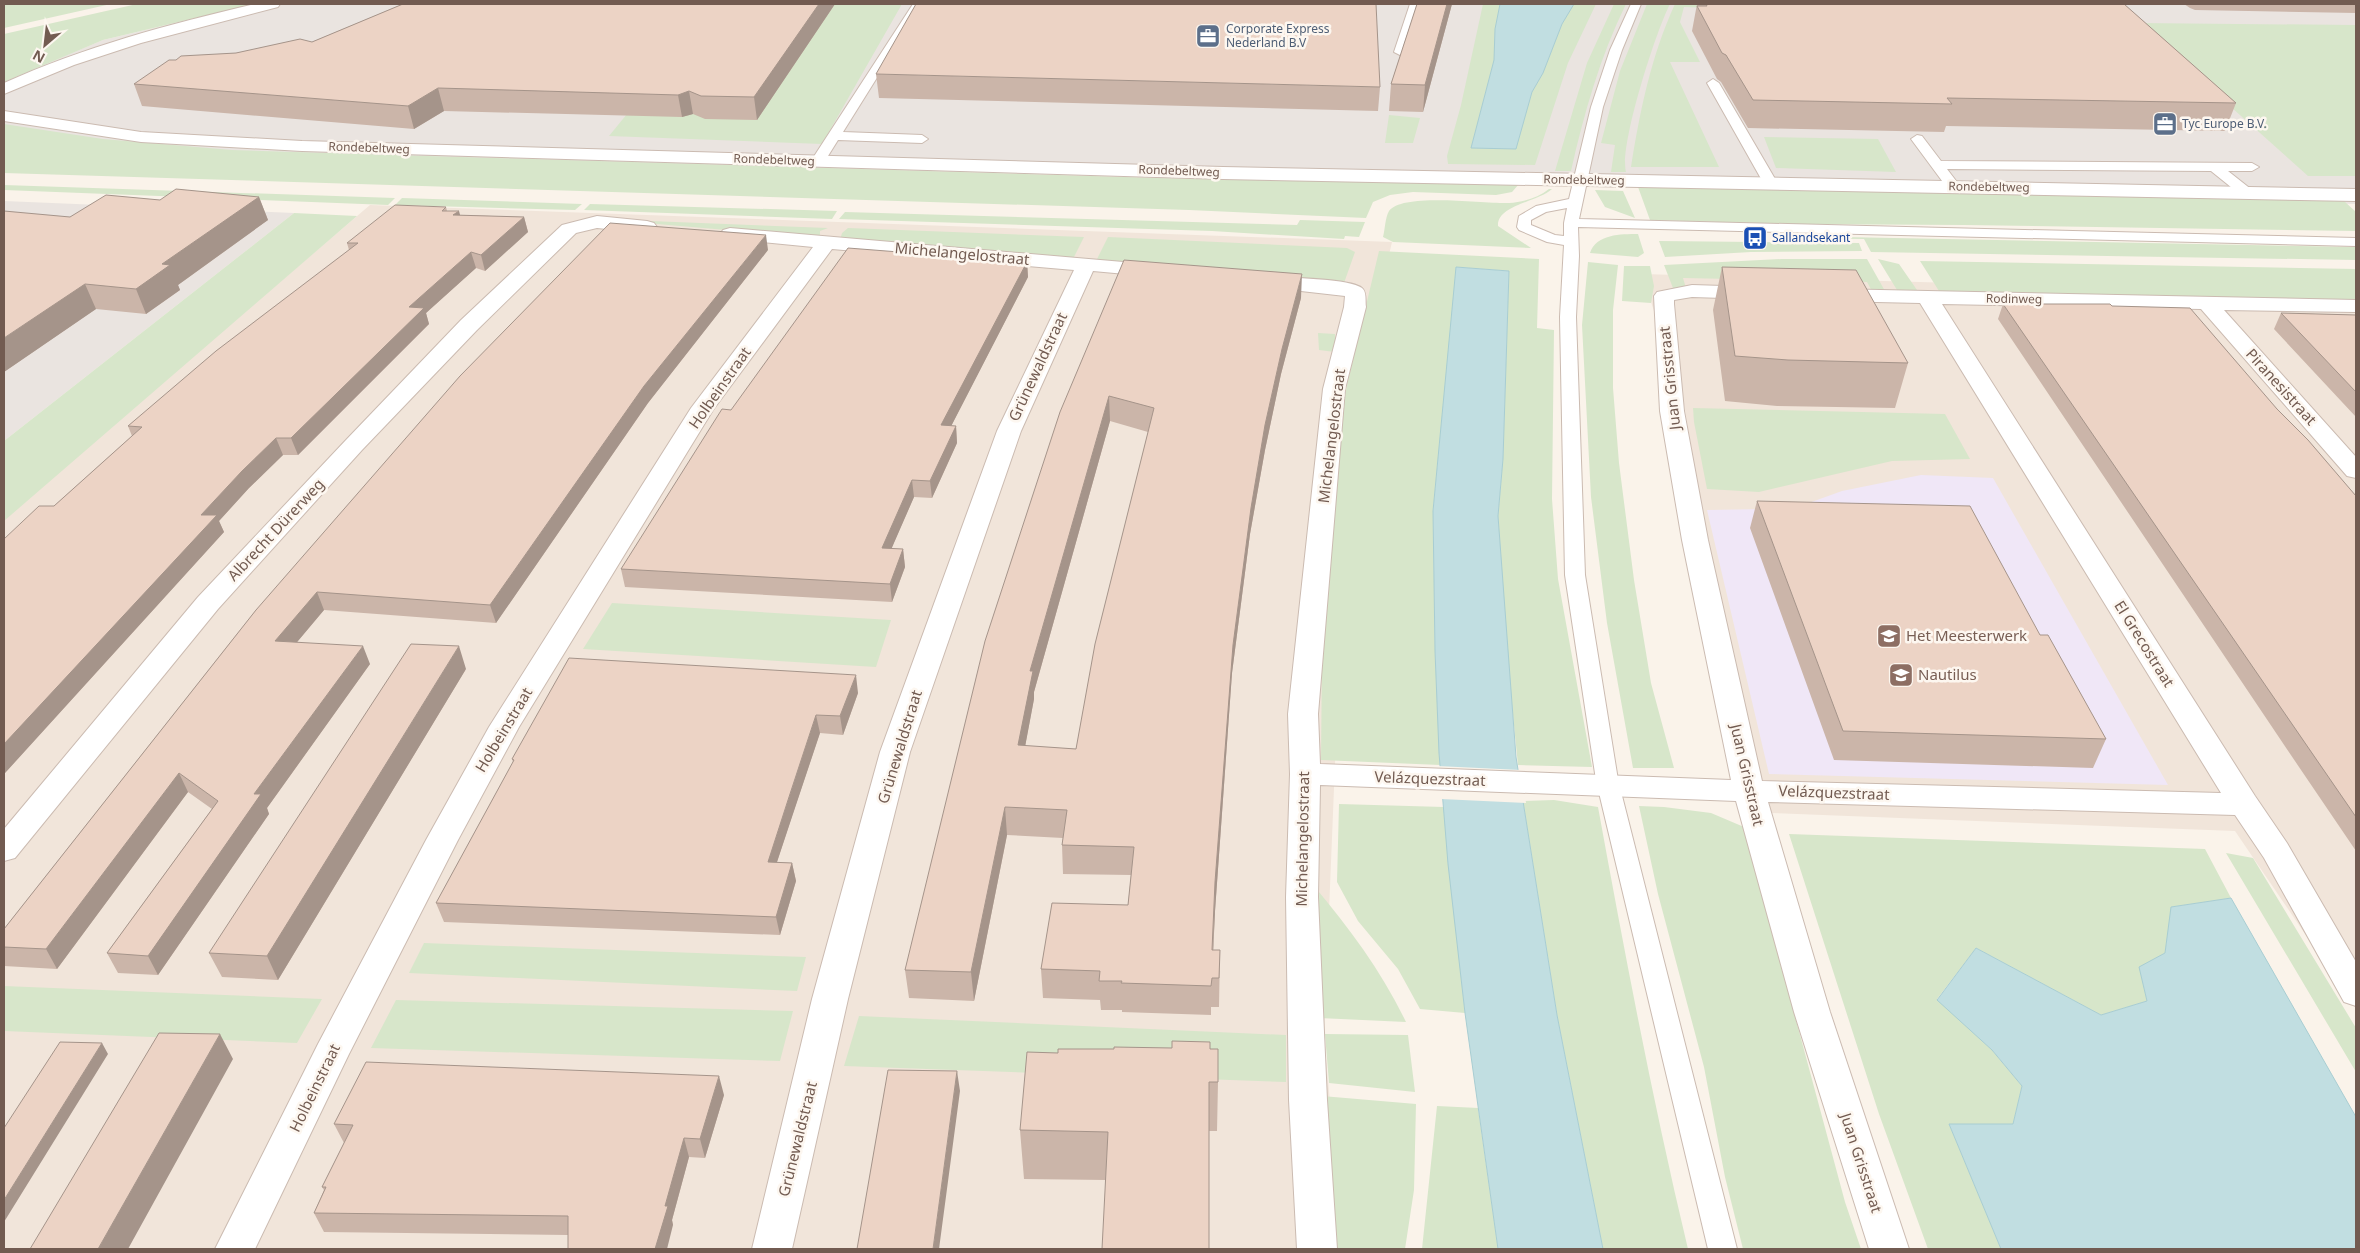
<svg xmlns="http://www.w3.org/2000/svg" width="2360" height="1253" viewBox="0 0 2360 1253" font-family="'Noto Sans',sans-serif">
<rect width="100%" height="100%" fill="#faf3ea"/>
<!-- residential -->
<path fill="#f1e5da" d="M370,205L1392,242L1362,371L1336,739L1324,1035L1343,1249H4V517Z
M1642,274L1955,283L2356,288V1009L2235,831L1771,813L1728,663L1684,404Z"/>
<!-- industrial -->
<path fill="#eae4e0" d="M254,4H2356V204L268,156L4,132V81L103,40Z
M4,201L294,213L4,441Z"/>
<!-- education -->
<path fill="#f0e7f7" d="M1921,475L1993,478L2168,785L1769,774L1707,510L1765,509L1806,504L1842,491Z"/>
<!-- green -->
<path fill="#d7e6ca" d="M4,4H111L4,28Z
M137,4H254L103,40L4,82V34Z
M717,4H902L822,144L609,136Z
M1483,4H1500L1495,29L1494,60L1471,148L1515,149L1532,92L1543,73L1562,24L1574,4H1596L1568,63L1535,165L1448,164L1447,156L1461,105Z
M1614,4H1626C1600,57 1584,113 1571,171H1555L1587,63Z
M1647,4H1670C1656,31 1619,146 1626,172H1611L1615,145L1601,143L1620,71Z
M1675,4H1706L1709,8L1684,7L1680,22L1700,62H1670L1719,167H1631C1640,111 1651,56 1675,4Z
M2137,23L2356,25V176H2308Z
M1389,115L1420,118L1413,143H1385Z
M4,124L103,139L232,150L1193,179L1519,184L1512,192L1496,195L1413,192L1390,195L1373,202L1366,218L1189,210L4,173Z
M1764,137L1878,139L1896,172L1776,168Z
M4,185L395,198L388,205L4,190Z
M1638,187L2344,201L2356,212V231L1964,225L1786,224L1650,220Z
M1549,189H1552C1538,202 1497,205 1498,226L1531,248L1393,242L1383,237C1385,230 1385,218 1389,211C1402,192 1486,204 1509,203C1523,202 1538,198 1549,189Z
M1595,190L1623,191L1635,218L1605,207Z
M402,198L582,204L575,210L395,205Z
M590,204L837,211L832,219L584,210Z
M845,212L1297,225L1300,220L1365,222L1359,237L1345,236L1344,239L1212,231L839,219Z
M294,213L357,216L4,521V441Z
M599,219L828,228L820,231V238Z
M848,228L1084,237L1073,259L840,240L842,233Z
M1638,234L1644,253L1638,257L1590,253C1596,234 1621,234 1638,234Z
M1792,236L2356,247V260L1871,252L1864,239L1793,238Z
M1108,237L1347,248L1355,252L1344,283L1096,261Z
M1659,241L1859,243L1862,251L1751,252L1665,257Z
M1379,251L1539,259L1537,328L1554,330L1552,499L1558,579L1592,767L1518,765L1507,655L1498,516L1503,459L1509,271L1457,267L1433,511L1435,651L1440,765L1321,760L1322,654L1344,398Z
M1782,259H1867L1885,291H1872L1867,282L1683,278L1686,288H1673L1664,265Z
M1878,259L1899,264L1917,290H1897Z
M1920,261L2356,269V301L1939,291Z
M1588,262L1618,265L1613,310V388L1619,463L1634,580L1651,683L1674,768H1633L1607,623L1591,497L1582,325Z
M1624,266H1650L1654,286L1651,303L1622,301Z
M1318,333L1335,334V352L1319,350Z
M1693,408L1945,414L1970,459L1892,461L1759,492L1707,489L1694,422Z
M612,603L891,620L876,667L583,649Z
M1554,800L1598,807C1625,955 1653,1103 1688,1249H1603L1557,1015L1523,801Z
M1339,804L1444,807L1465,1013L1420,1009L1398,969L1358,921L1337,882Z
M1639,806L1664,807L1711,813L1744,827L1845,1202L1861,1249H1743L1725,1177L1704,1067L1658,894Z
M1789,834L2205,849L2231,898L2172,907L2165,953L2140,968L2147,1001L2101,1015L1976,948L1937,999L1992,1050L2022,1086L2013,1124H1949L2001,1249H1928L1879,1114Z
M2226,853L2253,858L2356,1028V1072Z
M1314,886C1350,929 1382,972 1406,1022L1319,1018Z
M424,943L806,957L797,991L409,973Z
M4,986L322,999L297,1043L4,1031Z
M396,1000L793,1011L780,1061L371,1048Z
M859,1016L1286,1035V1082L844,1066Z
M1325,1034L1408,1035L1415,1092L1329,1083Z
M1322,1096L1416,1104L1414,1190L1405,1249H1333Z
M1437,1106L1478,1108L1498,1249H1422Z"/>
<!-- water -->
<path fill="#c1dee1" stroke="#a8cdd2" d="M1500,4H1574L1562,24L1543,73L1532,92L1516,149L1471,148L1494,60L1495,29Z
M1456,267L1509,271L1503,459L1498,516L1516,757L1557,1015L1603,1249H1498L1465,1013L1448,864L1439,753L1435,651L1433,511Z
M2231,898L2356,1117V1249H2001L1949,1124H2013L2022,1086L1992,1050L1937,1000L1976,948L2101,1015L2147,1001L2139,967L2165,953L2171,907Z"/>
<!-- pier -->
<path fill="#faf3ea" d="M1437,766L1521,770L1526,803L1441,799Z"/>
<g fill="none" stroke-linecap="round" stroke-linejoin="round">
<defs>
<path id="lane" d="M913,4H923L843,132L922,135L928,139L922,143L838,140L823,164H813L811,161Z
M1410,4H1420L1406,52L1400,55L1394,52Z
M1631,4H1641L1622,50L1603,107L1579,219L2356,238V246L1578,227L1579,256L1576,317L1585,575L1618,780L1737,1249H1708L1596,780L1565,575L1560,317L1564,245L1547,242L1519,230L1517,227L1519,216L1536,206L1569,199L1591,107L1610,50ZM1567,208L1564,223V236L1555,235L1531,225V220L1546,212Z
M1713,79L1719,83L1778,184L1776,187L1771,188L1764,184L1707,83Z
M1917,135L1922,136L1941,161L2252,163L2259,167L2252,171H2228L2252,190L2254,193L2252,196H2242L2211,171L1947,169L1960,186L1953,190L1948,189L1911,139Z"/>
<path id="street" d="M255,4H280L278,7L141,43L74,65L4,94V83C84,47 169,24 255,4Z
M4,111L141,132L302,141L1223,167L2356,189V201L1223,179L302,151L141,142L4,121Z
M597,216L647,221L654,223L657,227L654,231L647,233L597,228L576,233L477,330L362,450L218,609L15,858L4,861V829L198,597L346,440L461,320L562,225Z
M730,228L1158,265L1165,267L1168,271L1165,275L1158,277L1093,271L1021,431L910,752L848,999L792,1249H752L812,999L880,752L997,431L1074,270L832,249L713,410L519,727L458,840L349,1054L255,1249H215L318,1044L426,840L489,727L691,408L813,247L723,238L720,234L723,230Z
M1265,276C1284,278 1349,278 1362,288C1367,292 1365,301 1366,307L1345,389L1318,714L1320,764L1731,780L1682,540L1660,411L1654,296L1657,292L1692,285L1755,287L1762,289L1765,293L1762,297L1755,299L1692,297L1674,300V304L1684,411L1708,540L1762,781L2221,793L1920,303L1833,301L1826,299L1823,295L1826,291L1833,289L2356,300V312L2224,310L2356,457V478L2347,476L2201,309L1942,304L2255,796L2287,843L2356,962V1006L2344,1002L2264,858L2235,815L1768,802L1830,1012L1909,1249H1869L1794,1012L1736,801L1320,785L1318,897L1327,1100L1337,1249H1297L1289,1100L1286,897L1290,774L1288,714L1323,389L1344,307L1345,296L1258,286L1255,282L1258,278Z"/>
</defs>
<!-- lane casing -->
<use href="#lane" stroke="#cbbbb1" stroke-width="2"/>
<!-- street casing -->
<use href="#street" stroke="#cbbbb1" stroke-width="2"/>
<!-- lane -->
<use href="#lane" fill="#fff" fill-rule="evenodd"/>
<!-- street -->
<use href="#street" fill="#fff" fill-rule="evenodd"/>
</g>
<!-- wall -->
<path fill="#cbb5a9" fill-rule="evenodd" d="M403,4H835L757,120L705,119L693,114L682,117L444,111L414,129L142,106L134,84L176,60L236,53L312,42Z
M1417,4H1452L1423,112L1389,111L1391,84Z
M1697,4H2124L2236,103L2225,131L1946,126L1944,132L1748,128L1721,82L1717,79L1692,31Z
M2184,4H2356V13L2195,10L2190,8Z
M876,74L1380,87L1378,111L879,98Z
M259,197L268,220L178,285L180,290L146,314L96,309L4,372L70,217L160,200Z
M446,207L447,211L460,215L524,217L528,232L485,271L476,268L426,313L429,324L298,455H283L249,488L219,521L224,532L5,773H4V539L54,506L132,436L128,426L349,250L347,243Z
M768,250L648,403L496,623L324,610L297,642L370,664L267,808L269,814L158,975L118,973L107,953L212,809L188,792L57,969L4,966V929L256,610Z
M1027,262L1028,277L951,426H956L957,443L932,498L914,497L891,549H903L905,567L892,602L625,587L621,569L731,410Z
M1722,267L1908,363L1895,408L1777,406L1725,401L1713,310Z
M1301,298L1281,374L1265,450L1250,534L1232,673L1215,911L1213,950H1220L1219,1007H1211V1015L1122,1012V1010H1101L1100,1000L1043,998L1041,969L1128,905L1131,875L1063,874L1062,845L1063,838L1007,835L974,1001L909,998L905,970L1060,412ZM1110,421L1148,432L1076,749L1025,746L1034,699V692Z
M2003,304L2112,306L2277,409L2356,496V851L2299,767L1998,319Z
M2281,313L2356,315V417L2274,329Z
M1757,501L2040,635L2106,739L2093,768L1834,760L1750,528Z
M466,669L278,980L222,977L209,953Z
M858,693L843,735L820,733L792,816L777,862L792,863L796,881L780,935L444,922L436,903L513,762L512,759Z
M1210,1049L1218,1082L1217,1131H1209L1106,1180L1024,1179L1020,1130L1058,1053Z
M724,1095L705,1158L689,1157L672,1220L673,1225L568,1235L324,1232L314,1213L324,1190L322,1187L344,1143L334,1124Z"/>
<!-- shaded-wall -->
<path fill="#a5948a" d="M819,4H835L757,120L754,97Z
M1447,4H1452L1423,112L1425,85Z
M438,88L444,111L414,129L408,106Z
M689,91L693,114L682,117L678,95Z
M259,197L268,220L178,285L180,290L146,314L136,289L162,264Z
M459,211L463,226L453,215Z
M524,217L528,232L485,271L481,255Z
M766,235L768,250L648,403L496,623L490,605L644,386Z
M471,252L476,268L426,313L429,324L298,455L291,438L409,307Z
M1027,262L1028,277L943,442L941,425Z
M1302,274L1301,298L1281,374L1265,450L1250,534L1232,673L1215,911L1212,978L1215,882L1233,645L1251,508L1265,425L1282,349Z
M85,284L96,309L4,372V338Z
M1109,396L1110,421L1034,692V699L1020,774L1018,745L1030,671Z
M956,426L957,443L932,498L930,481Z
M276,438L283,455L249,488L219,521L224,532L5,773L4,770V744L201,515L242,471Z
M912,480L914,497L884,566L882,548Z
M903,549L905,567L892,602L890,584Z
M317,592L324,610L282,660L275,641Z
M363,646L370,664L267,808L269,814L158,975L148,956L254,794Z
M459,646L466,669L278,980L267,956Z
M856,675L858,693L843,735L840,716Z
M816,715L820,733L771,880L768,862Z
M179,773L188,792L57,969L46,949Z
M1005,807L1007,835L974,1001L971,972Z
M792,863L796,881L780,935L776,917Z
M220,1034L233,1059L128,1249H98Z
M102,1043L108,1054L4,1222V1200Z
M957,1071L960,1091L939,1249H933Z
M719,1076L724,1095L705,1158L700,1139Z
M684,1138L689,1157L672,1220L673,1225L667,1249H655L665,1206Z"/>
<!-- building -->
<path fill="#ecd3c5" stroke="#a5948a" fill-rule="evenodd" d="M403,4H819L754,97L701,96L689,91L678,95L438,88L408,106L134,84L169,60H176L181,56L236,53L300,39L312,42Z
M916,4H1376L1380,87L876,74Z
M1417,4H1447L1425,85L1391,84Z
M1706,4H2124L2236,103L1947,98L1952,104L1753,100L1726,55L1722,53L1697,6H1707Z
M176,189L259,197L162,264L170,265L136,289L85,284L4,338V211L70,217L106,195L160,200Z
M395,205L446,207L442,211H459L453,215L524,217L481,255L471,252L409,307L424,308L291,438H276L242,471L201,515H217L4,744V539L39,506H54L142,427L128,426L216,351L358,243H347Z
M610,223L766,235L644,386L490,605L317,592L275,641L363,646L254,794H261L148,956L107,953L218,801L179,773L46,949L4,947V929L256,610L460,376Z
M848,248L1027,262L941,425L956,426L930,481L912,480L882,548L903,549L890,584L621,569L722,409L731,410Z
M1124,260L1302,274L1282,349L1265,425L1251,508L1233,645L1215,882L1212,950H1220L1219,978H1212L1211,986L1121,983L1122,981H1099L1100,971L1041,969L1052,903L1128,905L1134,847L1062,845L1067,810L1005,807L971,972L905,970L985,641L1060,412ZM1109,396L1154,408L1095,644L1076,749L1018,745L1033,671H1030Z
M1722,267L1856,270L1908,363L1788,360L1735,356Z
M2003,304H2110L2112,306L2190,308L2277,409L2308,440L2356,496V817Z
M2281,313L2356,315V392Z
M1757,501L1970,506L2040,635H2048L2106,739L1843,731Z
M411,644L459,646L267,956L209,953Z
M569,658L856,675L840,716L816,715L789,797L768,862L792,863L776,917L436,903L514,760L512,759Z
M159,1033L220,1034L98,1249H30Z
M1172,1041L1210,1042V1049H1218V1082H1209V1249H1102L1108,1132L1020,1130L1027,1052L1058,1053V1049H1114V1047L1172,1048Z
M60,1042L102,1043L4,1200V1128Z
M366,1062L719,1076L700,1139L684,1138L665,1206H668L655,1249H568V1216L314,1213L326,1187H322L353,1125L334,1124Z
M888,1070L957,1071L933,1249H857Z"/>
<!-- icons -->
<defs>
<symbol id="office-square" viewBox="-11 -11 22 22"><rect x="-9" y="-9" width="18" height="18" rx="4" fill="#5c6f8a" stroke="#fdf7f0"/><path d="M-6-3h4V-5.5h4V-3h4V5H-6ZM-1-4.5V-3h2v-1.5ZM-6 0V1H6V0Z" fill="#fff"/></symbol>
<symbol id="bus-square" viewBox="-11 -11 22 22"><rect x="-9" y="-9" width="18" height="18" rx="4" fill="#1a4fb4" stroke="#fdf7f0"/><path d="M-5-6H5V4H4V6H2V4H-2V6H-4V4H-5ZM-3.5-4V0h7V-4ZM-3.5 1.2v1.5H-2V1.2ZM2 1.2v1.5H3.5V1.2Z" fill="#fff"/></symbol>
<symbol id="school-square" viewBox="-11 -11 22 22"><rect x="-9" y="-9" width="18" height="18" rx="4" fill="#8d6e63" stroke="#fdf7f0"/><path d="M0-5L7-2L0 1L-7-2ZM-4 1L0 2.5L4 1V4Q0 6-4 4Z" fill="#fff"/></symbol>
</defs>
<g fill-rule="evenodd">
<use href="#office-square" x="1194" y="22" width="28" height="28"/>
<use href="#office-square" x="2151" y="110" width="28" height="28"/>
<use href="#bus-square" x="1741" y="224" width="28" height="28"/>
<use href="#school-square" x="1875" y="622" width="28" height="28"/>
<use href="#school-square" x="1887" y="661" width="28" height="28"/>
</g>
<g text-anchor="middle" stroke-width="5" stroke-linejoin="round" paint-order="stroke">
<!-- far-service labels -->
<g font-size="12" fill="#4e5e75" stroke="#fdf7f0" text-anchor="start">
<text x="1226" y="33">Corporate Express<tspan x="1226" dy="14">Nederland B.V</tspan></text>
<text x="2182" y="128">Tyc Europe B.V.</text>
</g>
<!-- far-street labels -->
<g font-size="12" fill="#725b51" stroke="#fdf7f0">
<text transform="translate(369 148) rotate(2)" y="4">Rondebeltweg</text>
<text transform="translate(774 160) rotate(2)" y="4">Rondebeltweg</text>
<text transform="translate(1179 171) rotate(2)" y="4">Rondebeltweg</text>
<text transform="translate(1584 180) rotate(1)" y="4">Rondebeltweg</text>
<text transform="translate(1989 187) rotate(1)" y="4">Rondebeltweg</text>
<text transform="translate(2014 299) rotate(1)" y="4">Rodinweg</text>
</g>
<!-- far-transit labels -->
<g font-size="12" fill="#164399" stroke="#fdf7f0" text-anchor="start">
<text x="1772" y="242">Sallandsekant</text>
</g>
<!-- street labels -->
<g font-size="15" fill="#725b51" stroke="#fdf7f0">
<text transform="translate(962 254) rotate(5)" y="5">Michelangelostraat</text>
<text transform="translate(1038 367) rotate(-65)" y="5">Grünewaldstraat</text>
<text transform="translate(1670 378) rotate(-96)" y="5">Juan Grisstraat</text>
<text transform="translate(2281 387) rotate(48)" y="5">Piranesistraat</text>
<text transform="translate(720 388) rotate(-55)" y="5">Holbeinstraat</text>
<text transform="translate(1332 436) rotate(-83)" y="5">Michelangelostraat</text>
<text transform="translate(276 530) rotate(-47)" y="5">Albrecht Dürerweg</text>
<text transform="translate(2144 644) rotate(58)" y="5">El Grecostraat</text>
<text transform="translate(504 730) rotate(-59)" y="5">Holbeinstraat</text>
<text transform="translate(900 747) rotate(-73)" y="5">Grünewaldstraat</text>
<text transform="translate(1747 775) rotate(77)" y="5">Juan Grisstraat</text>
<text transform="translate(1430 779) rotate(2)" y="5">Velázquezstraat</text>
<text transform="translate(1834 793) rotate(2)" y="5">Velázquezstraat</text>
<text transform="translate(1303 839) rotate(-89)" y="5">Michelangelostraat</text>
<text transform="translate(315 1088) rotate(-64)" y="5">Holbeinstraat</text>
<text transform="translate(798 1139) rotate(-76)" y="5">Grünewaldstraat</text>
<text transform="translate(1861 1163) rotate(72)" y="5">Juan Grisstraat</text>
</g>
<!-- education labels -->
<g font-size="15" fill="#785e54" stroke="#fdf7f0" text-anchor="start">
<text x="1906" y="641">Het Meesterwerk</text>
<text x="1918" y="680">Nautilus</text>
</g>
</g>
<!-- border -->
<rect width="2360" height="1253" fill="none" stroke="#725b51" stroke-width="10"/>
<!-- north arrow -->
<g transform="translate(45 45) rotate(208)" stroke="#fdf7f0" stroke-width="4" paint-order="stroke">
<path d="M0-4L9 19L0 12L-9 19Z" fill="#725b51"/>
<text y="-8" font-size="14" font-weight="bold" text-anchor="middle" fill="#725b51">N</text>
</g>
</svg>
